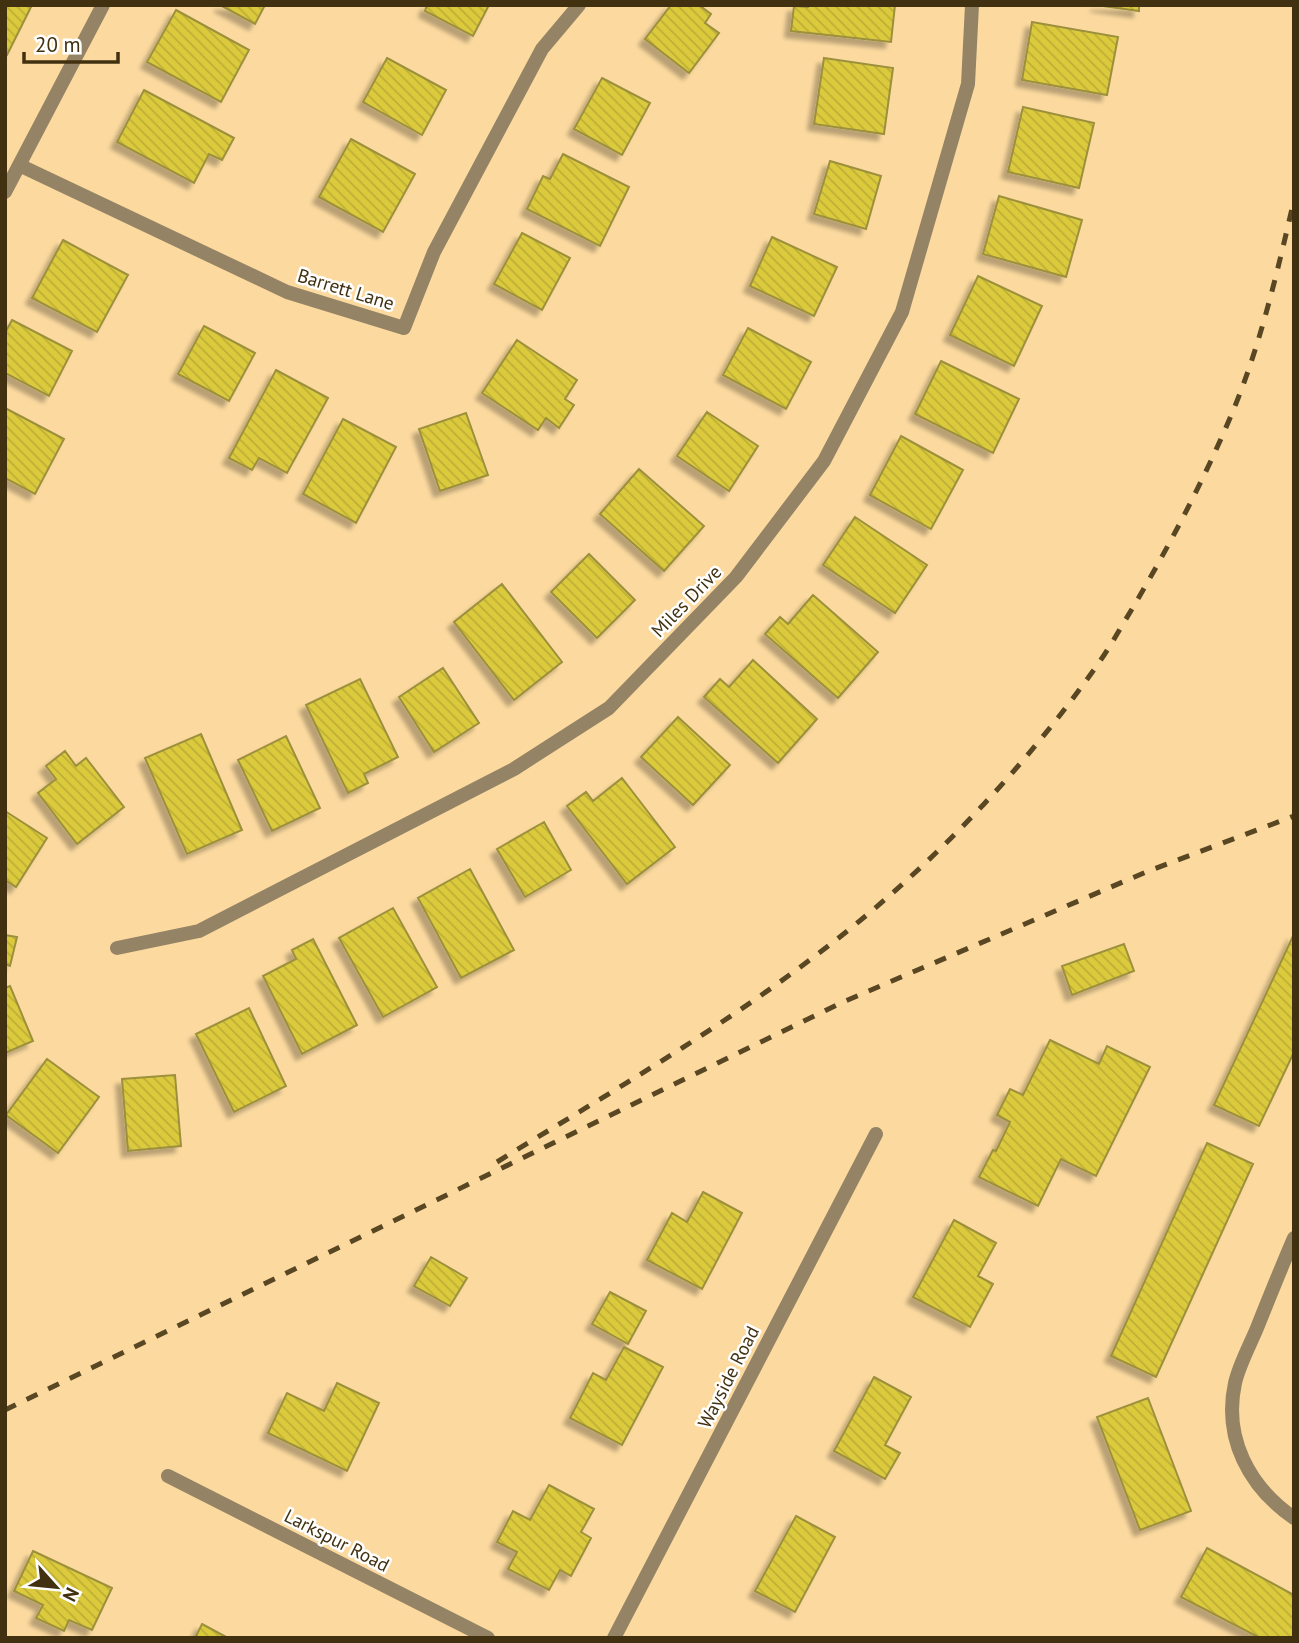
<svg xmlns="http://www.w3.org/2000/svg" width="1299" height="1643" viewBox="0 0 1299 1643" font-family="'PT Sans',sans-serif">
<defs>
<pattern id="building-back-hatch" width="6" height="6" patternUnits="userSpaceOnUse" patternTransform="scale(1.75)"><rect width="6" height="6" fill="#dcca3e"/><path d="M-1 5l2 2M0 0l6 6M5-1l2 2" fill="none" stroke="#beae35"/></pattern>
<filter id="shadow"><feDropShadow dx="-6" dy="6" stdDeviation="2" flood-color="#0004"/></filter>
</defs>
<rect width="100%" height="100%" fill="#fcda9f"/>
<!-- building -->
<path fill="url(#building-back-hatch)" stroke="#9c903d" stroke-width="2" filter="url(#shadow)" d="M5,5H32L7,55L5,54Z
M220,5H265L255,24Z
M427,5H489L473,36L425,11Z
M671,5H699L711,14L705,23L719,33L689,73L645,39Z
M809,5H895L891,42L791,31L794,6L808,7Z
M1096,5H1139V11Z
M176,10L249,50L221,102L147,62Z
M1032,22L1118,37L1107,95L1022,80Z
M387,58L446,90L422,135L363,102Z
M824,58L893,68L884,134L814,124Z
M602,78L650,103L622,155L574,129Z
M144,90L234,138L222,160L209,154L194,183L117,142Z
M1023,107L1094,123L1079,188L1008,172Z
M351,139L415,174L383,232L319,197Z
M563,154L629,187L600,246L527,209L543,176L550,179Z
M830,161L881,176L866,229L814,214Z
M999,196L1082,220L1066,277L983,254Z
M522,233L570,258L542,310L494,284Z
M772,237L837,267L814,316L750,286Z
M63,240L128,275L97,332L32,298Z
M978,276L1042,306L1014,366L950,335Z
M12,320L72,351L49,396L5,373V333Z
M204,326L255,353L229,401L178,374Z
M748,328L811,362L786,409L723,375Z
M517,340L577,380L565,399L574,405L559,428L546,418L538,430L482,393Z
M941,361L1019,399L993,453L915,414Z
M276,370L328,398L287,473L259,458L252,470L229,458Z
M5,408L64,439L35,494L5,478Z
M707,412L758,446L729,491L677,456Z
M466,413L488,475L440,491L419,429Z
M343,419L396,447L356,523L303,494Z
M901,436L963,470L931,529L870,495Z
M639,469L704,526L664,571L600,514Z
M855,517L927,565L895,613L823,565Z
M589,554L635,600L597,638L551,592Z
M502,584L562,662L514,700L454,622Z
M813,595L878,652L838,698L765,634L780,617L788,624Z
M753,660L817,719L778,763L704,697L720,679L729,687Z
M443,668L479,723L434,752L399,697Z
M360,679L398,757L364,774L368,783L348,793L306,705Z
M678,717L730,765L693,805L641,757Z
M201,734L242,830L187,854L145,758Z
M286,736L320,808L272,831L238,760Z
M65,751L76,766L86,758L124,807L77,844L38,793L56,779L46,766Z
M622,778L675,847L627,884L567,806L586,792L593,801Z
M5,811L47,838L16,887L5,880Z
M544,822L571,870L525,897L497,849Z
M470,869L514,950L461,978L418,898Z
M393,908L437,987L383,1017L339,938Z
M1294,934V1052L1259,1126L1214,1105Z
M5,935L17,937L10,966L5,964Z
M313,939L357,1025L302,1054L263,976L296,959L292,950Z
M1124,944L1134,971L1072,995L1062,966Z
M10,986L33,1041L5,1053V988Z
M249,1008L286,1086L234,1112L196,1034Z
M1050,1040L1099,1064L1107,1046L1150,1067L1096,1176L1061,1159L1038,1206L979,1177L993,1150L996,1151L1010,1122L997,1115L1010,1089L1023,1095Z
M47,1059L99,1097L58,1153L6,1115Z
M175,1075L181,1146L128,1151L122,1079Z
M1207,1143L1253,1164L1156,1377L1111,1356Z
M703,1192L742,1213L702,1289L647,1260L672,1213L687,1222Z
M954,1220L996,1243L978,1276L993,1284L970,1327L913,1297Z
M431,1257L467,1278L450,1306L414,1286Z
M610,1292L646,1311L628,1344L592,1324Z
M624,1347L663,1367L622,1445L570,1418L593,1373L606,1380Z
M874,1377L911,1397L885,1445L900,1453L885,1479L834,1451Z
M337,1383L379,1403L347,1471L268,1433L287,1393L324,1411Z
M1148,1398L1191,1511L1140,1530L1097,1417Z
M549,1485L594,1509L581,1532L591,1538L571,1576L560,1570L549,1590L508,1569L517,1552L497,1542L513,1511L530,1520Z
M796,1516L835,1537L795,1612L755,1591Z
M1207,1548L1294,1595V1638H1260L1181,1597Z
M33,1551L112,1588L92,1630L69,1620L64,1631L36,1618L43,1605L14,1591Z
M202,1624L228,1638H195Z"/>
<g fill="none" stroke-linecap="round" stroke-linejoin="round">
<!-- street -->
<path stroke="#948365" stroke-width="14" d="M19,165L287,292L404,328L434,252L542,49L579,5
M5,192L103,5
M117,948L199,931L514,769L609,708L736,577L824,461L902,312L968,84L972,5
M1294,1238C1281,1268 1269,1298 1257,1328C1250,1345 1239,1365 1235,1383C1223,1438 1249,1487 1294,1518
M168,1476L488,1638
M614,1638L876,1134"/>
<!-- rail -->
<path stroke="#594623" stroke-width="5" stroke-dasharray="12 12" stroke-linecap="butt" d="M497,1162C606,1095 717,1031 819,953C925,873 1021,773 1098,664C1110,647 1121,627 1132,609C1168,548 1202,484 1230,418C1260,348 1277,273 1294,200
M5,1410L843,1002L1146,872L1294,816"/>
</g>
<g text-anchor="middle" stroke-width="5" stroke-linejoin="round" paint-order="stroke">
<!-- street labels -->
<g font-size="19" fill="#423111" stroke="#fff">
<text transform="translate(346 289) rotate(17)" y="7">Barrett Lane</text>
<text transform="translate(686 601) rotate(-46)" y="7">Miles Drive</text>
<text transform="translate(728 1377) rotate(-63)" y="7">Wayside Road</text>
<text transform="translate(337 1540) rotate(27)" y="7">Larkspur Road</text>
</g>
</g>
<!-- border -->
<rect width="1299" height="1643" fill="none" stroke="#423111" stroke-width="14"/>
<!-- north arrow -->
<g transform="translate(56 1587) rotate(117)" stroke="#ffffff" stroke-width="5" paint-order="stroke">
<path d="M0-5L12 26L0 18L-12 26Z" fill="#423111"/>
<text y="-10" font-size="19" font-weight="bold" text-anchor="middle" fill="#423111">N</text>
</g>
<!-- scale -->
<path d="M24 52v10h94v-10" fill="none" stroke="#423111" stroke-width="3.5"/>
<text x="35" y="52" font-size="21" fill="#423111" stroke="#ffffff" stroke-width="5" paint-order="stroke">20 m</text>
</svg>
